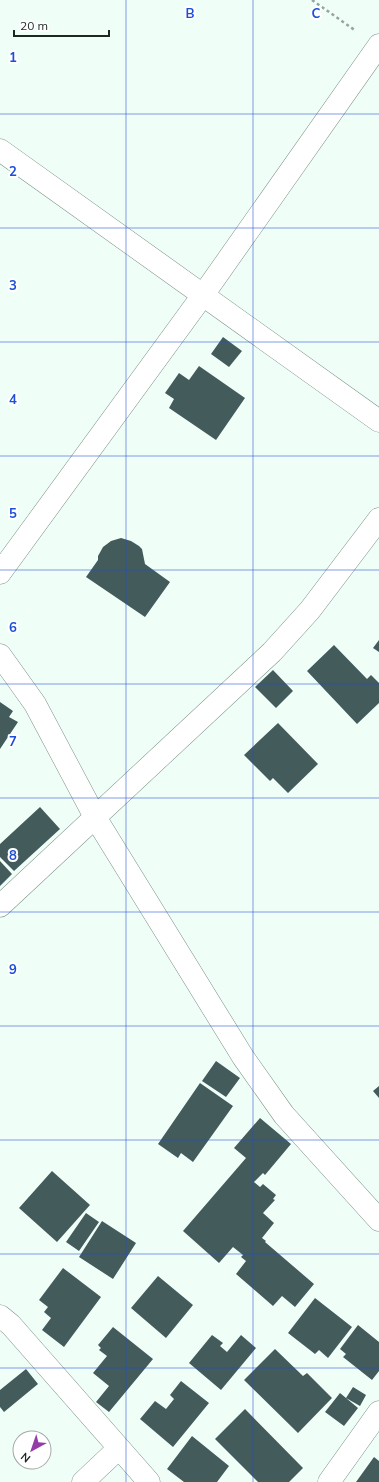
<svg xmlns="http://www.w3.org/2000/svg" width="379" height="1482" viewBox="0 0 379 1482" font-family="Mulish,sans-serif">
<rect width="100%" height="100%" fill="#f0fef8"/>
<!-- building -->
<path fill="#445b5c" d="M223,337L242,351L229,367L211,354Z
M199,366L245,398L216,440L169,408L174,399L165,393L179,373L189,380Z
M121,538L131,541L139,546L142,549L145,564L170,582L145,617L86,577L98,560V556L103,547L111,541Z
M379,640V652L373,648Z
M334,645L367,679L371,675L379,683V703L357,724L307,671Z
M273,670L293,691L276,708L255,687Z
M0,702L13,711L9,717L18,722L0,749Z
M278,723L318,764L288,793L273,778L270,781L244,755Z
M40,807L60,829L14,871L0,857V844Z
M0,861L12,874L0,886Z
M216,1061L240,1078L226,1097L202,1081Z
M200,1083L233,1106L193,1162L181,1153L178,1158L158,1144Z
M379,1086V1098L373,1091Z
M260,1118L291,1144L265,1175L263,1173L254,1182L260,1187L263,1184L276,1195L273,1199L275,1200L263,1213L274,1223L262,1238L266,1241L265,1242L314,1284L295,1307L282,1296L273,1306L236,1274L246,1261L241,1257L243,1255L233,1247L219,1263L183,1231L246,1158L234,1148Z
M52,1171L90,1205L57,1242L19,1208Z
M86,1213L99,1222L79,1251L66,1242Z
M102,1221L136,1243L113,1279L79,1257Z
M63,1268L101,1297L64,1347L42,1330L51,1318L44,1312L48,1307L39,1300Z
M158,1276L193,1305L166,1338L131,1308Z
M315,1298L352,1327L328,1358L319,1350L315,1354L288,1333Z
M358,1325L379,1342V1371L372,1380L343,1357L346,1354L340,1349Z
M113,1327L153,1359L109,1412L96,1402L109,1386L93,1373L107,1356L99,1350L101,1348L98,1345Z
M212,1335L223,1343L220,1346L227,1352L241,1335L256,1348L221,1390L189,1363Z
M275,1349L303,1376L307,1373L332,1398L298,1433L244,1380Z
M26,1369L38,1384L4,1412L0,1407V1390Z
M181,1381L209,1403L173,1447L140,1419L155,1401L166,1409L174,1399L170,1395Z
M353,1387L366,1395L360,1406L346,1398Z
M340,1393L358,1408L344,1426L325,1412Z
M245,1409L303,1468L289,1482H258L215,1439Z
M192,1436L229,1466L217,1482H184L167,1469Z
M374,1457L379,1461V1482H356Z"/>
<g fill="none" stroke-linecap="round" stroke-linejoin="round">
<defs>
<path id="minor" d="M0,150L379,421
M0,573L203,295L379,45
M0,655L35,704L95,817L243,1057L284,1115L379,1220
M0,906L272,652L310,610L379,519
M0,1316L11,1325L149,1482
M83,1482L119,1448
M329,1482L379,1412"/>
</defs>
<!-- minor casing -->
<use href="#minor" stroke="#7d938a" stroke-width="23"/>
<!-- path -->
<path stroke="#98a49f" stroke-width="2.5" stroke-dasharray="3 3" stroke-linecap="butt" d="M312,0L356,31"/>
<!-- minor -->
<use href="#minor" stroke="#fff" stroke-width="22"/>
</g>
<!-- grid -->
<path fill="none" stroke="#1d4ed8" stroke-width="1" stroke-opacity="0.55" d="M126,0V1482M253,0V1482M0,114H379M0,228H379M0,342H379M0,456H379M0,570H379M0,684H379M0,798H379M0,912H379M0,1026H379M0,1140H379M0,1254H379M0,1368H379"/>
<g font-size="13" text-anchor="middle" font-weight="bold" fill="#1d4ed8" stroke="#fff" stroke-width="4" stroke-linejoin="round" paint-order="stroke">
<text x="190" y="18">B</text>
<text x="316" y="18">C</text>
<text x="13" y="62">1</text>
<text x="13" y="176">2</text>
<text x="13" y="290">3</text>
<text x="13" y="404">4</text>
<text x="13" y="518">5</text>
<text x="13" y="632">6</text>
<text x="13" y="746">7</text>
<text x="13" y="860">8</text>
<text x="13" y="974">9</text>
</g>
<!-- north arrow -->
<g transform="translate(32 1450) rotate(220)"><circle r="19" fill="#ffffff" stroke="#a5a9a7"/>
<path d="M0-3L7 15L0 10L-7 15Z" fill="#963ca7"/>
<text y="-6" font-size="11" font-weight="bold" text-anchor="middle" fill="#1e2724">N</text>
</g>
<!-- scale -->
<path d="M14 30v6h95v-6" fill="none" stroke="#1e2724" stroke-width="2"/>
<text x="20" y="30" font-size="12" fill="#1e2724" stroke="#ffffff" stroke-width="3" paint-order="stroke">20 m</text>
</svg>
